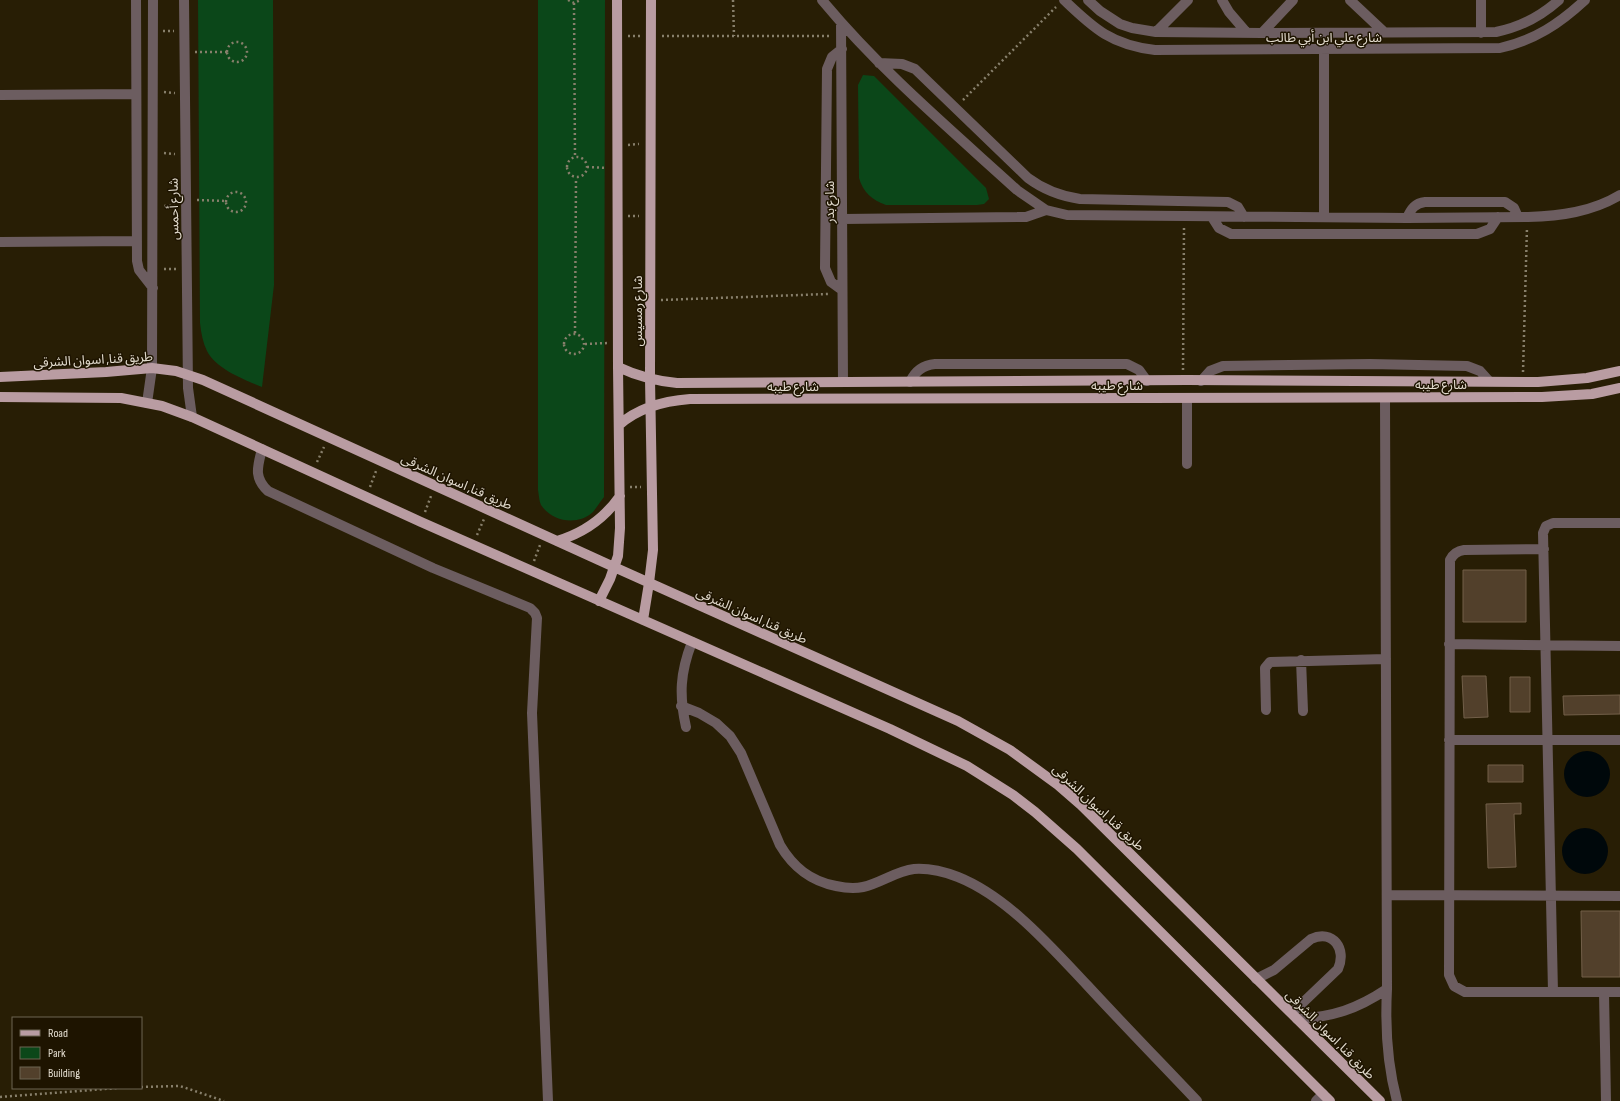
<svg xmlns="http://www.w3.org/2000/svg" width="1620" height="1101" viewBox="0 0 1620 1101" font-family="'Sofia Sans Condensed','Noto Sans Arabic',sans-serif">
<rect width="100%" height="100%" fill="#281e05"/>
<!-- green -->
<path fill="#0b4719" d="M198,0H273L274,285L262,387C245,380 216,369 207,351C203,343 201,333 200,323Z
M538,0H605L604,497C600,502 597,507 593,512C578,526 552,522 541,505C539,501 539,495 538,490Z
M863,75L874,76L986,188L989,199L984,204L977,205H886C872,200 863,192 859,178L858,85Z"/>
<!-- water -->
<path fill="#00080b" d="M1564 774a23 23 0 1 1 46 0a23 23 0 1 1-46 0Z
M1562 851a23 23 0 1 1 46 0a23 23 0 1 1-46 0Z"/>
<!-- building -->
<path fill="#52402b" stroke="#725f49" d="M1463,570H1526V622H1463Z
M1462,676H1486L1488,717L1464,718Z
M1510,677H1530V712H1510Z
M1620,695V714L1564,715L1563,696Z
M1488,765H1523V782H1488Z
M1521,803V814H1514L1516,867L1488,868L1486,804Z
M1581,911H1620V977H1582Z"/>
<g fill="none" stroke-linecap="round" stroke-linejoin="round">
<!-- path -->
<path stroke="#877f6b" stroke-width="2.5" stroke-dasharray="2 3" stroke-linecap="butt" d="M568,0L574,3L581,0
M733,0L734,36
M574,3L575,157
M163,31H174
M628,36H641
M662,36H831
M227 52a10 10 0 1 1 20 0a10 10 0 1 1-20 0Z
M195,52H227
M164,92L175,93
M963,100L1056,7
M628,145L639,144
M164,153L175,154
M567 167a10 10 0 1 1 20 0a10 10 0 1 1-20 0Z
M587,167L607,168
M226 202a10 10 0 1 1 20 0a10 10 0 1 1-20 0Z
M197,200L226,201
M164,206H175
M628,216H639
M164,269H177
M661,300L828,294
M575,333L576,178
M564 344a10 10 0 1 1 20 0a10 10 0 1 1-20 0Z
M585,344L608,343
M1183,370L1184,227
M1523,372L1527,227
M317,462L324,447
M370,487L376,471
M630,487H641
M425,512L431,496
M477,535L484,519
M534,561L540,545
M141,1087L180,1086L224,1101
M0,1097L118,1088"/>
<!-- minor -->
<path stroke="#6c5d60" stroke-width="10" d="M136,0L137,261L139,270L153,288
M184,0L188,388L192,417
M822,0C880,70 950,129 1017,190L1046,210L1067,215L1407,218L1528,217C1560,216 1592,212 1620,195
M1064,0C1094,29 1112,45 1155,50L1500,48C1535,40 1559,24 1585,0
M1088,0L1100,11L1120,24L1132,28L1156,32L1262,33L1496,32C1521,27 1540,17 1559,0
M1222,0L1229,12L1247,33
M1350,0L1384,32
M841,23L843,382
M1156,32L1188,0
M1262,33L1293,0
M1481,33V0
M842,49L832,57L827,69L825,268L831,282L842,290
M879,63L902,64L915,69L1028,178C1044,190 1060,196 1080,199L1228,202L1238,207L1244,217
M0,95L136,94
M1212,217L1219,228L1231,234H1477L1490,229L1498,217
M1324,217V50
M1407,218C1411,209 1415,203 1425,202H1505L1514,208L1518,217
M843,219L1026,217L1046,210
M0,242L137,241
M1201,381L1210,371L1223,366L1370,364L1467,366L1480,371L1489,381
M910,382C915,371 923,365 935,364H1127L1139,370L1147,381
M1187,398V464
M1385,398L1387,989C1385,1027 1387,1064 1397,1101
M147,403L152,368L153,0
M262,449C258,466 253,477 268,491L433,568L530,608L535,613L537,618L532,713L548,1101
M1544,549L1464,550C1457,551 1453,554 1450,560L1449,975L1454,986L1465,992H1620
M1449,644L1620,646
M1301,660L1303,711
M681,706L699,713L716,723L730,736L741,753L780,845C793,867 810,881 836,886C845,888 854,889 863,887C881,883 896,871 914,869C929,868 945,872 958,877C1008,897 1051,947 1087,985C1123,1024 1160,1062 1197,1101
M1266,710L1265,668L1270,662L1386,659
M686,727C679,695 680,673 692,642
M1449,740H1620
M1387,895L1620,896
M1256,979L1274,970L1311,939C1333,929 1347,949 1338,969L1292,1013
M1553,992L1543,533L1546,526L1553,523H1620
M1604,992L1606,1101
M1297,1019C1333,1017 1357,1009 1387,989
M1316,1101L1323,1094"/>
<!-- major -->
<path stroke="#b99ca2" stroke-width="10" d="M618,367C637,376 656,381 677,383L1187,380L1538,382L1587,378L1620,371
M0,377L106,372L152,368L176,371L203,380L614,567L958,721L1010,750L1058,785L1081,805L1380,1101
M0,397L121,398L162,406L192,417L421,522L890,729L942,754L967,766L1013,795L1035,812L1077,849L1330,1101
M619,425C639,407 664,401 690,399L1542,397L1592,394L1620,388
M557,541C584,533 604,519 620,496
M599,601L610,579L618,556L620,528L618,367L617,0
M643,620L649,583L653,550L650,379L651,0"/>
</g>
<g text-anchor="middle" stroke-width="3" stroke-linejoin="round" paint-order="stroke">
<!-- street labels -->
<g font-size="13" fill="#e3dcce" stroke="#1e1400">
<text x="1324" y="42">شارع علي ابن أبي طالب</text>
<text transform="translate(829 202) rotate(-90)" y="5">شارع بدر</text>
<text transform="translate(173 209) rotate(-91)" y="5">شارع أحمس</text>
<text transform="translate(637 311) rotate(-90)" y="5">شارع رمسيس</text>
<text transform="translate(93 359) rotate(-3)" y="5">طريق قنا, اسوان الشرقى</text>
<text x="1441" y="389">شارع طيبه</text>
<text x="1117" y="390">شارع طيبه</text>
<text x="793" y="391">شارع طيبه</text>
<text transform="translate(457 481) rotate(24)" y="5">طريق قنا, اسوان الشرقى</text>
<text transform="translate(752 615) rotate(24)" y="5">طريق قنا, اسوان الشرقى</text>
<text transform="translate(1099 807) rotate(43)" y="5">طريق قنا, اسوان الشرقى</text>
<text transform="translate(1331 1034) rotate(45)" y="5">طريق قنا, اسوان الشرقى</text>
</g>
</g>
<!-- legend -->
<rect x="12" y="1017" width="130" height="72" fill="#1e1400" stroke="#6d6452"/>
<rect x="20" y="1030" width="20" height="6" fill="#b99ca2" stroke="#6d6452"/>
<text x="48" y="1037" font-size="12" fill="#e3dcce">Road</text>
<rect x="20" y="1047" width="20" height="12" fill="#0b4719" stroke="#6d6452"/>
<text x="48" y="1057" font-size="12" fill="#e3dcce">Park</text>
<rect x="20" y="1067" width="20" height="12" fill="#52402b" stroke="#6d6452"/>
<text x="48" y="1077" font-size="12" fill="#e3dcce">Building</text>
</svg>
